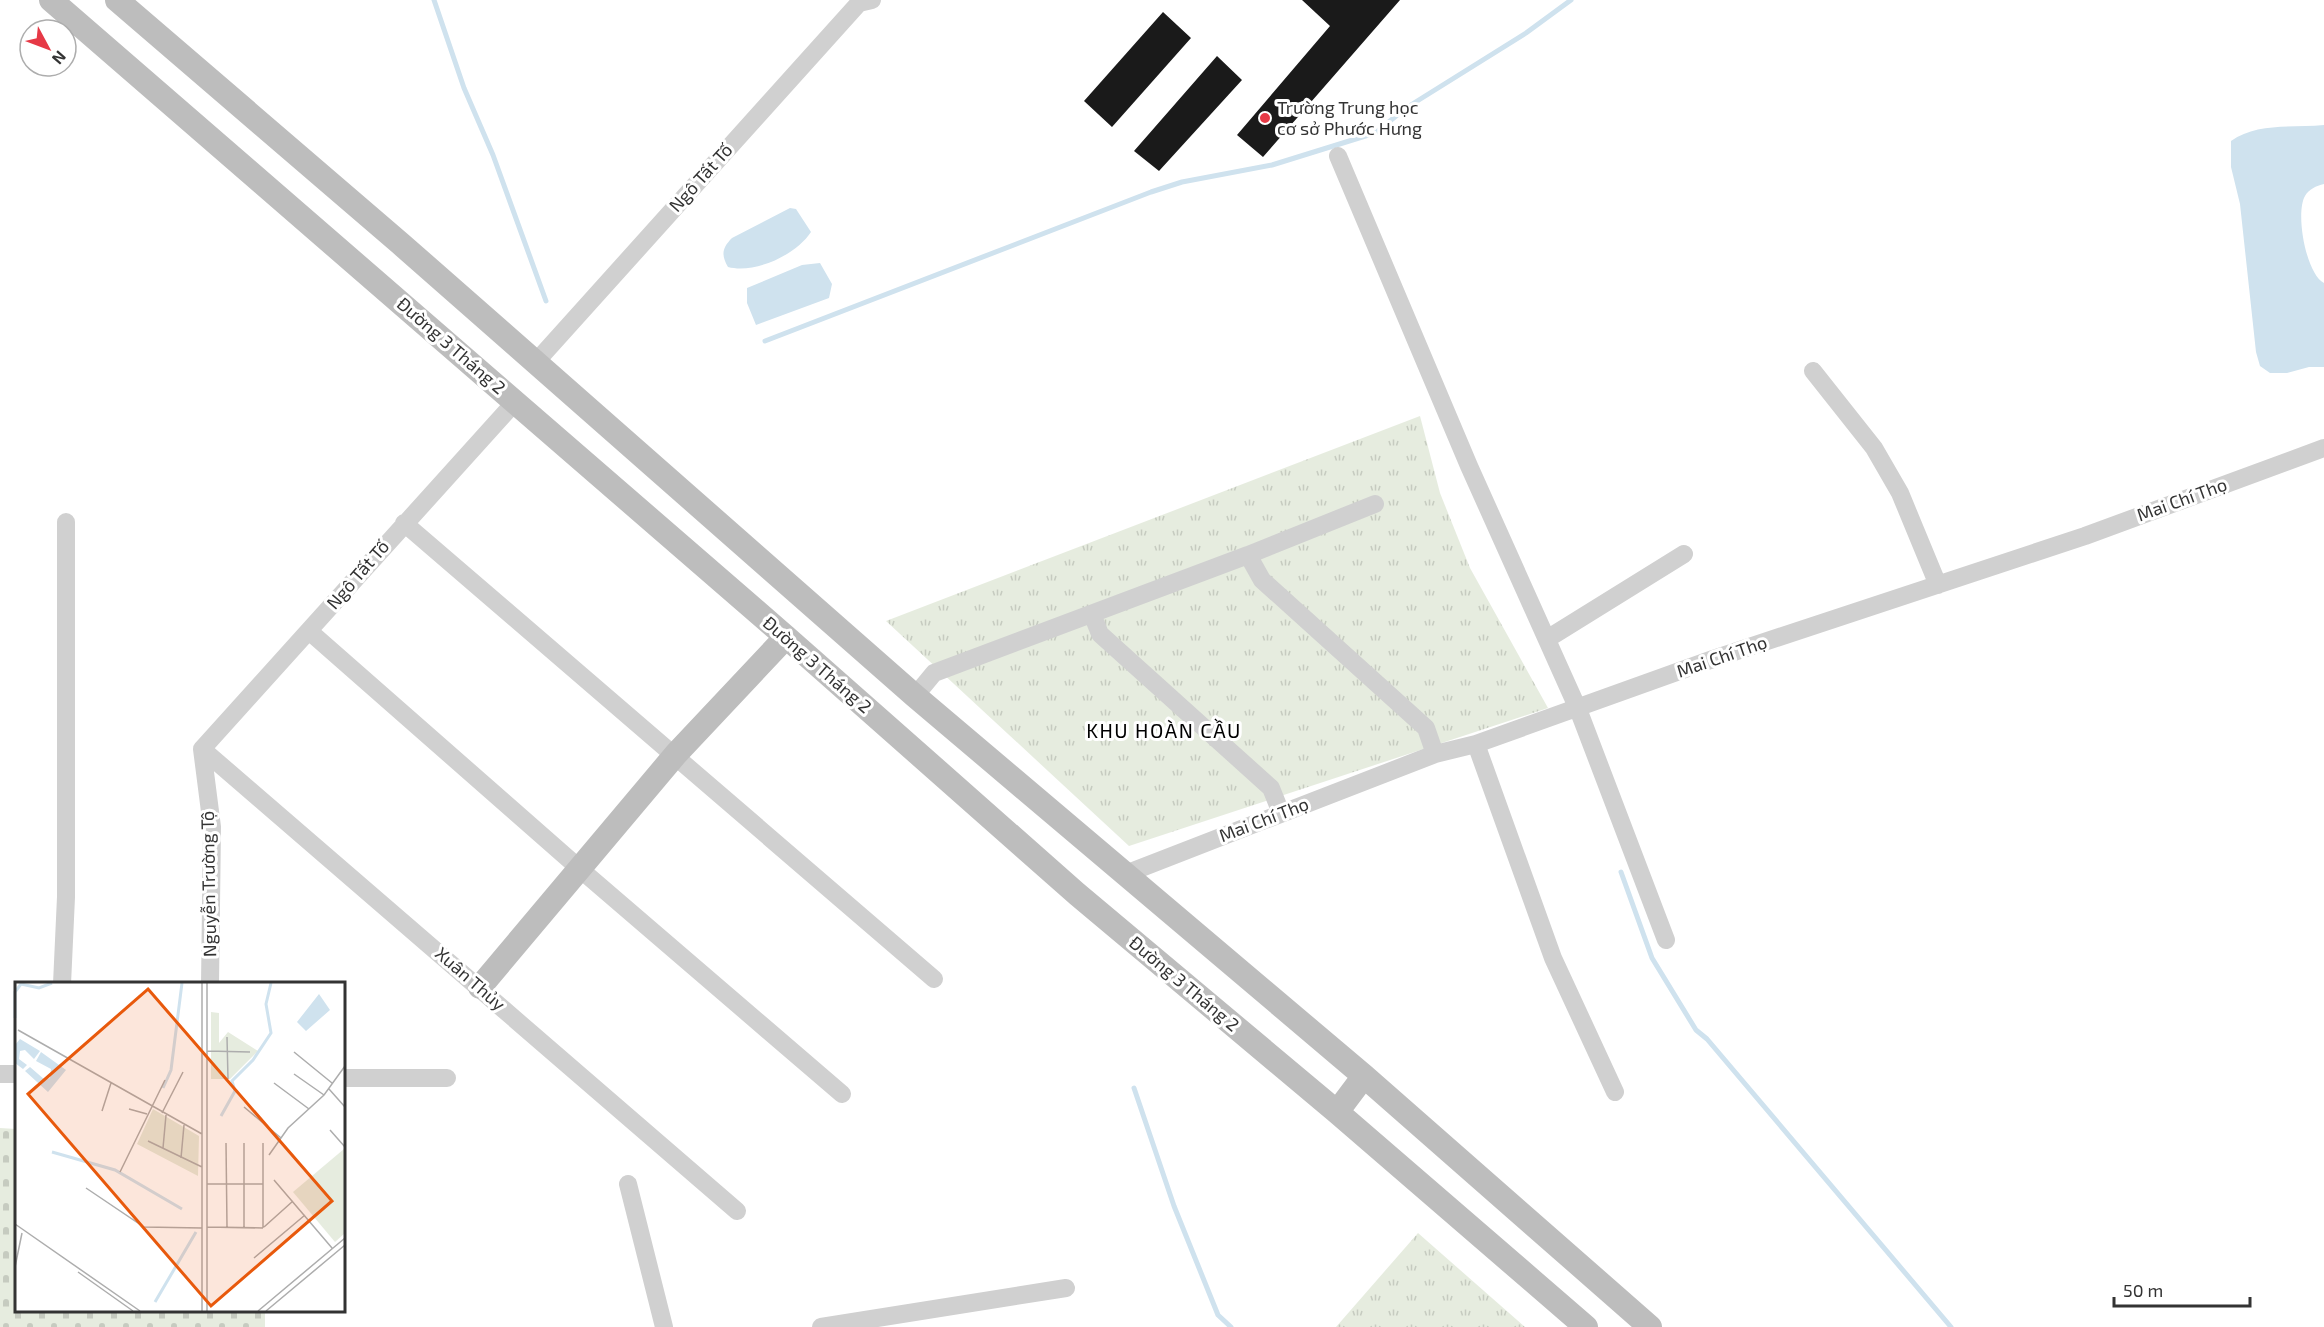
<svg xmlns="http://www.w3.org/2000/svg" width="2324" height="1327" viewBox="0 0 2324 1327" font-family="'Exo 2',sans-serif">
<defs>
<pattern id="grass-tufts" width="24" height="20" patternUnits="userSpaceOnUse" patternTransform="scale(1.5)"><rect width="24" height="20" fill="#e6ecdf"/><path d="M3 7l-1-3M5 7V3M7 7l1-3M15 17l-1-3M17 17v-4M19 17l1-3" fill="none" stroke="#c6cbc0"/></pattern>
<pattern id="cemetery-stones" width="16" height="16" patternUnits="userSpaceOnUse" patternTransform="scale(1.5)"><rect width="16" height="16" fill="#e6ecdf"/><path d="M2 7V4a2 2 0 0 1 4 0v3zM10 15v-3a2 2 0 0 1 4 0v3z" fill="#c6cbc0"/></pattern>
</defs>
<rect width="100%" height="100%" fill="#fff"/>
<!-- grass -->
<path fill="url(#grass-tufts)" d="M1420,416L1440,493L1470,568L1548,708L1129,846L886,621Z
M1418,1233L1525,1327H1336Z"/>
<!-- cemetery -->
<path fill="url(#cemetery-stones)" d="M0,1128L16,1129V1310L265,1311V1327H0Z"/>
<!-- water -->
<path fill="#cfe2ee" d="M2324,125V184C2316,186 2309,189 2305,196C2295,213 2306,274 2324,283V367H2309L2287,373H2270L2260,366L2256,352L2240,204L2231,167V141C2257,122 2294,128 2324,125Z
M790,208L796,209L811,232C796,255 755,274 728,267C721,255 722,248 732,238Z
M820,263L832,284L829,298L756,325L747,303V288L802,265Z"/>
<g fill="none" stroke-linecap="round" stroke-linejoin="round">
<!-- stream -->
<path stroke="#cfe2ee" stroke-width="5" d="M434,0L464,88L493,155L546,301
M765,341L1151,192L1182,182L1272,165L1375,133L1406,108L1526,33L1571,0
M1621,872L1652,958L1696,1030L1707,1039L1951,1327
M1134,1088L1174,1206L1218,1315L1231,1327"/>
</g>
<!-- building -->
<path fill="#1a1a1a" d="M1302,0H1400L1263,157L1237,135L1330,26Z
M1163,12L1191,38L1112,127L1084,101Z
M1217,56L1242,80L1159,171L1134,151Z"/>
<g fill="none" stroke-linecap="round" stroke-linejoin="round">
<!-- street -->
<path stroke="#d0d0d0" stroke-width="18" d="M1338,156L1469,466L1578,709L1666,940
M535,363L859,3L872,0
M1813,371L1874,448L1900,493L1938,585
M404,523L934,979
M1248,555L1262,580L1426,728L1435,754
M1092,614L1100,634L1271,788L1281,813
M309,631L580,869L842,1094
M1547,639L1684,554
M915,696L934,673L1248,555L1375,504
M1476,744L1553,958L1615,1092
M202,749L737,1211
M202,749L515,402
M202,749L212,827L210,984
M1123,875L1435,754L1476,744L1713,659L2085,536L2324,448
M62,984L66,897V522
M0,1074H16
M344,1078H447
M628,1184L664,1327
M821,1327L1066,1288"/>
<!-- secondary -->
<path stroke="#bdbdbd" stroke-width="24" d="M51,0L786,637L1077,894L1337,1112L1586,1327
M117,0L401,244L915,696L1364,1076L1650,1327
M480,987L676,754L786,637
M1337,1112L1364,1076"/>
</g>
<!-- markers -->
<circle fill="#e63946" stroke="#fff" stroke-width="2" cx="1265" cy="118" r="6"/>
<g text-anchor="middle" stroke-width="6" stroke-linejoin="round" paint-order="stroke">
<!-- poi labels -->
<g font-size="18" fill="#333" stroke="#fff" text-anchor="start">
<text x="1277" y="114">Trường Trung học<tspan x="1277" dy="21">cơ sở Phước Hưng</tspan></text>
</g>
<!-- street labels -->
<g font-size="18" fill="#333" stroke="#fff">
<text transform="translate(701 178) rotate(-48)" y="6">Ngô Tất Tố</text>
<text transform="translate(451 346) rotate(41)" y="6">Đường 3 Tháng 2</text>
<text transform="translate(2182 500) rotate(-20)" y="6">Mai Chí Thọ</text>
<text transform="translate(358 575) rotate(-49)" y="6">Ngô Tất Tố</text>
<text transform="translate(1722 657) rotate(-19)" y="6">Mai Chí Thọ</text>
<text transform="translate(817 665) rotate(41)" y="6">Đường 3 Tháng 2</text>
<text transform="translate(1264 820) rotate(-21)" y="6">Mai Chí Thọ</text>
<text transform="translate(209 884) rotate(-91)" y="6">Nguyễn Trường Tộ</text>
<text transform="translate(470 979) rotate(41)" y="6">Xuân Thủy</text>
<text transform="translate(1184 984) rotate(40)" y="6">Đường 3 Tháng 2</text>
</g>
<!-- neighbourhood labels -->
<g font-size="20" letter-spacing="1.5" fill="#000" stroke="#fff">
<text x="1164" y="738">KHU HOÀN CẦU</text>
</g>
</g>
<!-- overview -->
<g transform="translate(15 982)">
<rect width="330" height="330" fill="#fff"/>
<path d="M196,30L204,31V61L213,50L243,69L215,97H196ZM138,127L184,154L183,194L122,162Z" fill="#e6ecdf"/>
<path d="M329,167L330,251L320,260L278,210Z" fill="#e6ecdf"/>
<path d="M304,12L315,28L291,49L282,40ZM5,57L25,69L19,77L10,68L5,69L4,77L12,83L8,87L0,81V63ZM26,70L51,88L33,110L10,89L15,85L30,98L35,96L36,87L21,79Z" fill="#cfe2ee"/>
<path fill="none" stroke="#cfe2ee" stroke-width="3" d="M0,36V10L6,2L24,6L37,1M148,106L156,88L167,1M206,134L220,109L217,99L238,78L256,51L251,22L256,1M37,170L100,188L167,227M140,320L181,250"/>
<path fill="none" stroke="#adadad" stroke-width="1.5" d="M187,1V329M192,1V329M3,48L187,152M212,55L213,97M192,69L235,70M279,70L317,101M279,92L309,113M259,101L294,127M314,107L330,125M229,125L266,156M114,127L132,132M87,129L96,101M147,131L168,90M315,148L330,165M133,159L187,185M211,161L212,245M229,161V246M248,161V246M148,166L151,133M254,173L273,146L309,113L330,84M166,176L169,143M105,190L150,98M259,198L317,266M192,202H248M71,206L129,245L187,246M0,242L125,329M192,245L248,246M249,245L278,219M239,276L290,233M0,285L7,251M63,290L118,329M243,329L330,256M251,329L330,263"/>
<path fill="#e8590c" fill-opacity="0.15" stroke="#e8590c" stroke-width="3" d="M133,7L317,219L196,324L13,112Z"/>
<rect width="330" height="330" fill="none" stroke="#333" stroke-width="3"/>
</g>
<!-- north arrow -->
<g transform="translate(48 48) rotate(131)"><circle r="28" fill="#ffffff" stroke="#adadad" stroke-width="1.5"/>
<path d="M0-4.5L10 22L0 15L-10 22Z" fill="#e63946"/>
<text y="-9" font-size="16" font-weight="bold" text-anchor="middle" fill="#333333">N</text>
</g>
<!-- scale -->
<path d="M2114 1297v9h136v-9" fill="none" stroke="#333333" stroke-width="3"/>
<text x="2123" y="1297" font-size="18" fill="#333333" stroke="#ffffff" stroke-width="4.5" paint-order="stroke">50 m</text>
</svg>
